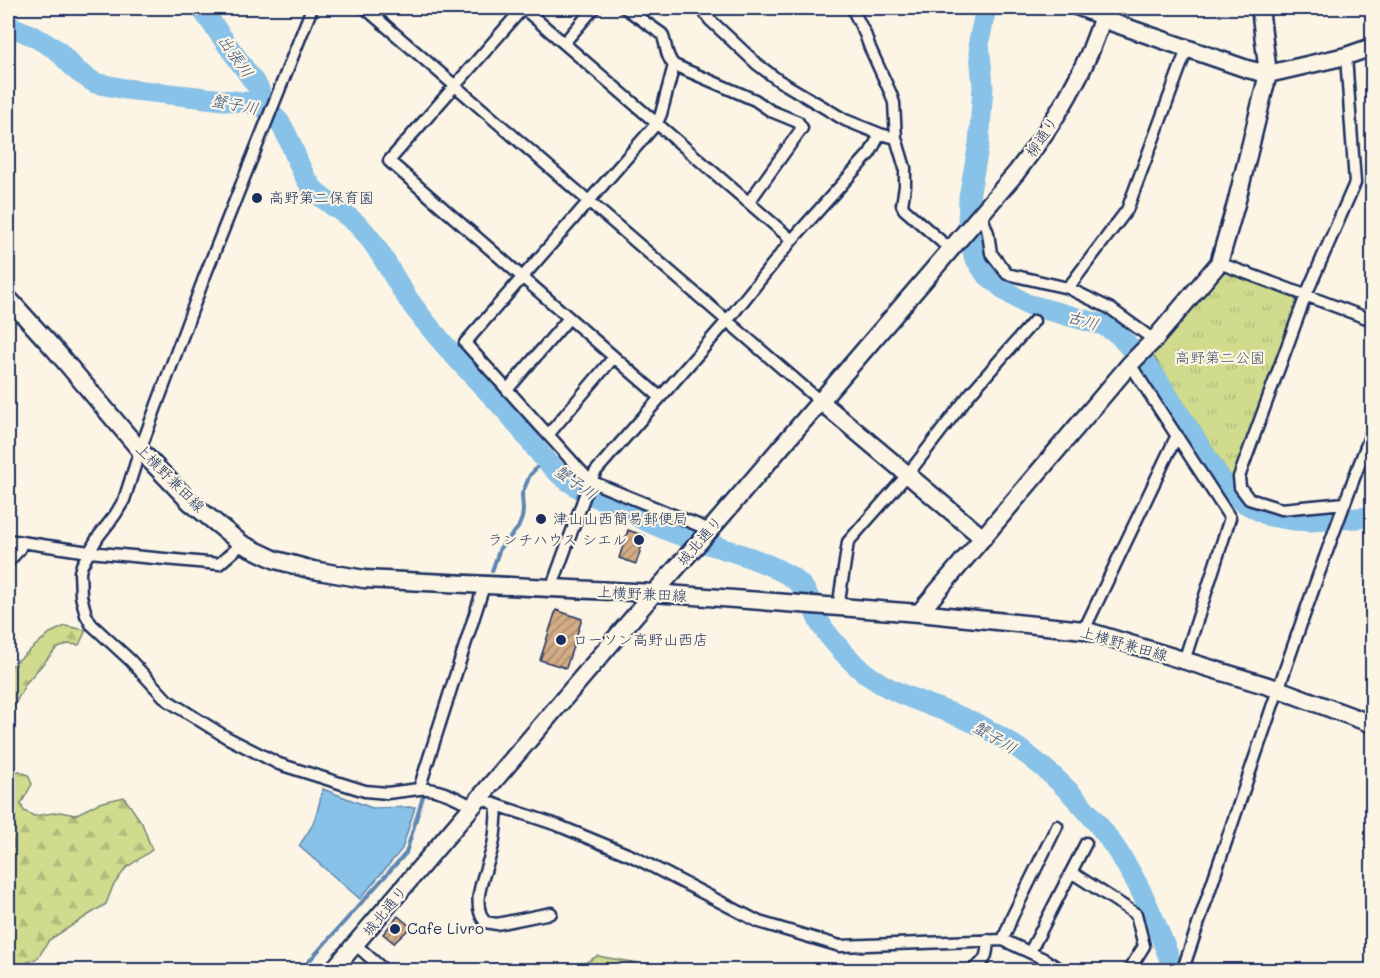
<svg xmlns="http://www.w3.org/2000/svg" width="1380" height="978" viewBox="0 0 1380 978" font-family="Mali,'Klee One',sans-serif">
<defs>
<pattern id="grass-tufts" width="24" height="20" patternUnits="userSpaceOnUse" patternTransform="scale(1.5)"><rect width="24" height="20" fill="#d0db8e"/><path d="M3 7l-1-3M5 7V3M7 7l1-3M15 17l-1-3M17 17v-4M19 17l1-3" fill="none" stroke="#b2bc7d"/></pattern>
<pattern id="forest-firs" width="22" height="20" patternUnits="userSpaceOnUse" patternTransform="scale(1.5)"><rect width="22" height="20" fill="#d0db8e"/><path d="M5 1l3.5 6h-7zM16 11l3.5 6h-7z" fill="#b2bc7d"/></pattern>
<pattern id="building-hatch" width="6" height="6" patternUnits="userSpaceOnUse" patternTransform="scale(1.5)"><rect width="6" height="6" fill="#d3ac85"/><path d="M-1 1l2-2M0 6l6-6M5 7l2-2" fill="none" stroke="#aa8c70"/></pattern>
</defs>
<rect width="100%" height="100%" fill="#fcf5e5"/>
<filter id="ink" filterUnits="userSpaceOnUse"><feTurbulence type="fractalNoise" baseFrequency=".0167" numOctaves="2"/><feDisplacementMap in="SourceGraphic" scale="12" xChannelSelector="R" yChannelSelector="G"/><feConvolveMatrix kernelMatrix="1 2 1 2 8 2 1 2 1" color-interpolation-filters="sRGB"/></filter>
<g filter="url(#ink)">
<!-- grass -->
<path fill="url(#grass-tufts)" stroke="#768576" stroke-width="1.5" d="M1227,272L1294,297L1298,303L1232,479L1152,354L1222,273Z"/>
<!-- forest -->
<path fill="url(#forest-firs)" stroke="#768576" stroke-width="1.5" d="M65,626L86,630L79,645L68,644L56,649L26,683L13,708L15,721L12,733L8,737V669L50,633Z
M19,771L28,775L32,784L21,804L24,811L34,816L60,812L75,815L99,803L124,797L142,823L152,850L126,868L113,886L106,904L49,940L38,958L8,970V857L14,846L11,831L8,827V774Z
M597,956L637,963V970H573Z"/>
<!-- water -->
<path fill="#89c2e8" stroke="#5d87b1" stroke-width="1.5" d="M323,789L372,808L415,807L402,849L360,899L299,846L312,826L317,812Z"/>
<g fill="none" stroke-linecap="round" stroke-linejoin="round">
<!-- stream -->
<path stroke="#5d87b1" stroke-width="4" d="M492,571L500,548L518,528L522,518L523,510L522,494L530,475L545,459
M301,970L406,853L424,793"/>
<!-- river -->
<path stroke="#89c2e8" stroke-width="21" d="M201,8L259,89L263,107
M986,8L979,41L983,87L979,143L969,197L968,224L974,256L985,273L1006,291L1026,304L1103,325L1118,334L1155,376L1225,486L1241,501L1269,516L1293,520L1311,521L1372,517
M8,25L33,36L57,50L77,71L95,83L125,89L251,103C290,114 289,151 307,180C319,201 344,210 361,228C380,248 392,276 408,299C437,340 474,376 508,413C524,431 537,453 554,469C575,489 602,500 628,512C646,521 664,530 683,536C718,548 755,556 788,575C811,589 809,602 820,623C828,637 851,662 864,672C899,700 945,707 983,727C1047,760 1100,817 1135,880C1151,908 1162,940 1174,970"/>
</g>
<!-- building -->
<path fill="url(#building-hatch)" stroke="#1b2f5e" stroke-width="1.5" d="M628,530L645,536L636,564L619,558Z
M556,610L582,619L566,668L540,660Z
M398,916L411,927L394,943L383,934Z"/>
<g fill="none" stroke-linecap="round" stroke-linejoin="round">
<defs>
<path id="street" d="M312,8L204,278L140,450L124,500L115,515L98,537L82,565L80,572L81,596L86,615L91,624L130,660L167,700L226,737L279,764L365,791L387,793L419,789L482,592V586
M365,8L820,401
M523,8L389,161L660,397
M523,8L792,240
M625,8L662,34C667,45 665,56 674,65L755,100L771,111L798,122L802,128L749,202
M701,8L710,20L724,33L757,64L778,80L845,120L880,134
M852,8L865,34L870,48L891,94L894,103L896,138L905,168V186L902,205L904,209L951,250
M1073,8L1102,19
M564,43L594,8
M674,65L661,114L657,123L465,343L590,481L710,530
M981,214L988,233L991,253L1007,274L1068,288L1111,309L1154,340
M1219,263L1372,320
M1068,288L1127,210L1187,49
M1130,364L1230,518L1184,661
M507,390L569,318
M548,435L614,357
M1345,503L1281,509L1249,499L1240,487L1239,477L1306,295L1355,183L1346,56
M8,540L89,552L219,564L242,544
M8,562L19,550L22,543
M551,589L590,481L596,471L727,321L792,240L870,153L880,134L896,138
M838,608L848,542L908,474L969,395L1034,321
M1084,630L1177,435
M419,789C437,787 458,798 473,807
M481,798L497,805L557,825L632,856L759,922L840,946L1003,940L1044,959L1061,970
M497,805C496,820 496,835 492,849C487,870 469,902 485,922L497,924L551,913
M1071,872L1136,914L1144,946L1129,970
M1003,940L1012,917L1057,826
M356,945L384,970
M1030,952L1086,843
M972,970C986,961 987,957 988,940
M1186,970L1184,966C1245,787 1304,607 1372,431"/>
<path id="secondary" d="M1102,19L1247,69L1268,74L1346,56L1372,47
M8,298L56,351L140,450L190,502L242,544L276,560L313,570L364,579L654,593L919,613L1084,630L1278,689L1372,724
M820,401L983,538
M919,613L1130,364L1154,340L1219,263L1236,204L1268,74L1260,8
M333,970L654,593L710,530L1016,173C1054,123 1089,69 1105,8"/>
</defs>
<!-- street casing -->
<use href="#street" stroke="#1b2f5e" stroke-width="15"/>
<!-- secondary casing -->
<use href="#secondary" stroke="#1b2f5e" stroke-width="21"/>
<!-- street -->
<use href="#street" stroke="#fcf5e5" stroke-width="10"/>
<!-- secondary -->
<use href="#secondary" stroke="#fcf5e5" stroke-width="16"/>
</g>
</g>
<!-- markers -->
<g fill="#1b2f5e" stroke="#fcf5e5" stroke-width="2">
<circle cx="257" cy="198" r="6"/>
<circle cx="541" cy="519" r="6"/>
<circle cx="639" cy="540" r="6"/>
<circle cx="561" cy="640" r="6"/>
<circle cx="395" cy="929" r="6"/>
</g>
<g text-anchor="middle" stroke-width="4.5" stroke-linejoin="round" paint-order="stroke">
<!-- street labels -->
<g font-size="15" fill="#1b2f5e" stroke="#fcf5e5">
<text transform="translate(1042 137) rotate(-56)" y="5">柳通り</text>
<text transform="translate(170 478) rotate(45)" y="5">上横野兼田線</text>
<text transform="translate(700 541) rotate(-49)" y="5">城北通り</text>
<text transform="translate(642 594) rotate(3)" y="5">上横野兼田線</text>
<text transform="translate(1124 644) rotate(16)" y="5">上横野兼田線</text>
<text transform="translate(385 911) rotate(-50)" y="5">城北通り</text>
</g>
<!-- poi labels -->
<g font-size="15" fill="#1b2f5e" stroke="#fcf5e5" text-anchor="start">
<text x="269" y="203">高野第二保育園</text>
<text x="553" y="524">津山山西簡易郵便局</text>
<text x="627" y="545" text-anchor="end">ランチハウス シエル</text>
<text x="573" y="645">ローソン高野山西店</text>
<text x="407" y="934">Cafe Livro</text>
</g>
<!-- park labels -->
<g font-size="15" fill="#485a6a" stroke="#fcf5e5">
<text x="1220" y="363">高野第二公園</text>
</g>
<!-- water labels -->
<g font-size="16" font-style="italic" fill="#365480" stroke="#fcf5e5">
<text transform="translate(236 56) rotate(55)" y="6">出張川</text>
<text transform="translate(235 104) rotate(11)" y="6">蟹子川</text>
<text transform="translate(1083 320) rotate(17)" y="6">古川</text>
<text transform="translate(576 482) rotate(35)" y="6">蟹子川</text>
<text transform="translate(995 737) rotate(31)" y="6">蟹子川</text>
</g>
</g>
<!-- margin -->
<rect width="1380" height="978" fill="none" stroke="#fcf5e5" stroke-width="30"/>
<rect x="15" y="15" width="1350" height="948" fill="none" stroke="#1b2f5e" stroke-width="2" filter="url(#ink)"/>
</svg>
